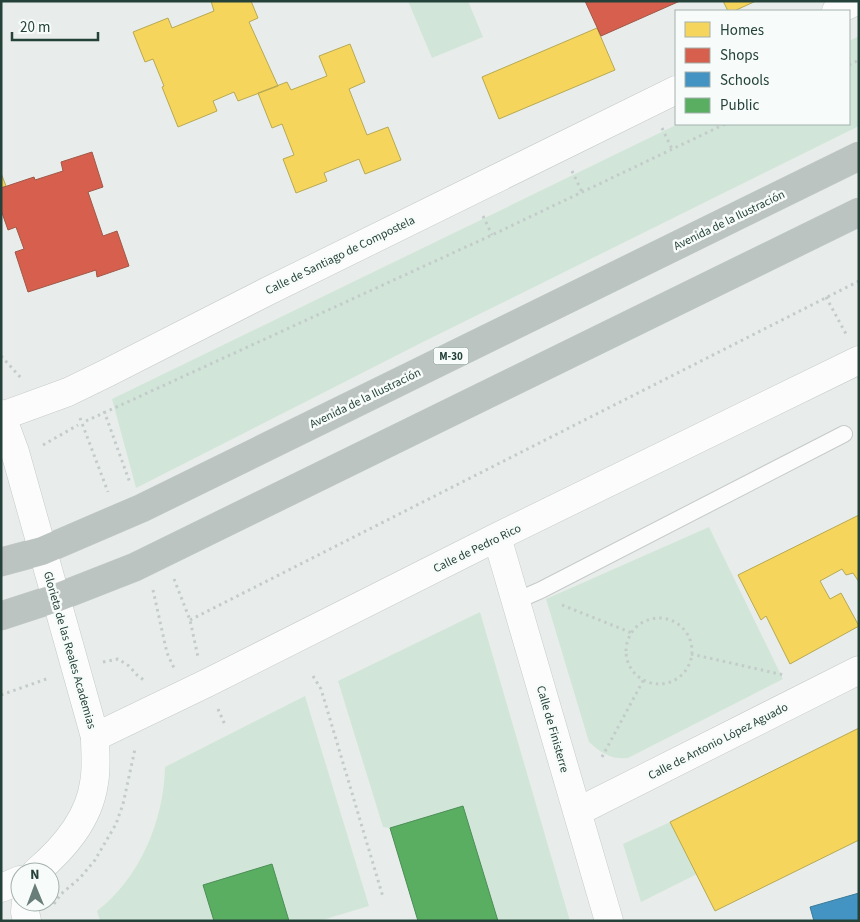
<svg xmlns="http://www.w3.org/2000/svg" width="860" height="922" viewBox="0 0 860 922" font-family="'Source Sans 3',sans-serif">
<rect width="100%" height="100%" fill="#e8edeb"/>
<!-- green -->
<path fill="#d1e6d8" d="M408,1H468L483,37L432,58Z
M859,36V126L423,342L136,488L112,399L678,124H849V41Z
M709,527L783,679L628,758C612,760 601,753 589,742L546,599Z
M480,612L570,921H498L463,806L390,828L383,827L338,681Z
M305,696L369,906L319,921H289L272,864L203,885L214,921H100L97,911C140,878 164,820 165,767Z
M670,822L697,874L641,902L623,844Z"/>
<!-- homes -->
<path fill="#f6d55c" stroke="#b7a952" d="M251,1L258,18L249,22L278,86L238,101L234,92L213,101L217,111L178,127L162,87L164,86L153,59L145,62L133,32L168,18L172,28L214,11L211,1Z
M723,1H756L734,11H728Z
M597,28L615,70L499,119L482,77Z
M350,44L365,82L349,89L367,135L388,127L401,160L365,174L359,159L324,173L327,181L296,193L283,159L294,155L282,124L272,128L258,93L287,82L291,90L327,76L319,56Z
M1,173L6,186L1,188Z
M859,515V582L853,573L846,575L842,569L820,581L830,599L841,593L859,626L790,664L766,616L761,620L738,575Z
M859,728V840L715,911L670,822Z"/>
<!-- shops -->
<path fill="#d6604d" stroke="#a15747" d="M585,1H680L601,36Z
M92,152L103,187L88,192L103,236L117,231L129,266L97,277L96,270L28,292L15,252L24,249L16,227L8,230L1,210V188L34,177L35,180L63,171L61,162Z"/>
<!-- schools -->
<path fill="#4393c3" stroke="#3a7b9a" d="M859,893V921H814L810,907Z"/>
<!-- public -->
<path fill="#5aae61" stroke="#4a8e55" d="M463,806L498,921H418L390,828Z
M272,864L289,921H214L203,885Z"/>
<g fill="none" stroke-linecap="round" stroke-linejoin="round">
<defs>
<path id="lane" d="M516,601L541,590L844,434"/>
<path id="street" d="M836,11L856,1
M2,416L68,392L107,373L268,291L676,90
M497,537L609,921
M95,737L207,683L497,537L859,360
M577,812L859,670"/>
<path id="secondary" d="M1,414L15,452L95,737C95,752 97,768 94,783C89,820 63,849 36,872
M1,888L20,880
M26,902L25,912L27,921"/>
<path id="highway" d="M1,562L42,551L142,508L859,156
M1,616L56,598L135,567L859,212"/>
</defs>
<!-- lane casing -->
<use href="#lane" stroke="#c5cac8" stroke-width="18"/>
<!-- street casing -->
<use href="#street" stroke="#c5cac8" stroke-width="29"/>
<!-- secondary casing -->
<use href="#secondary" stroke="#c3cbc8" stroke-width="29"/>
<!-- highway casing -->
<use href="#highway" stroke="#c3ccc9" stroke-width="29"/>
<!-- path -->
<path stroke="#c3ccca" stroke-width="3" stroke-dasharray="2.5 4" stroke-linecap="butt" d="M849,65L859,60
M662,128L672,149
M572,171L582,192
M483,216L492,235
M826,297L846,334
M1,356L22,379
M104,411L130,483
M80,418L108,492
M86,421L492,235L725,124
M43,445L78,425
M174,579L190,620L198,657
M153,590L167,653L174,668
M562,605L632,633
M626 651a33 33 0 1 1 66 0a33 33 0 1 1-66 0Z
M190,620L859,281
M691,654L784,675
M103,662L118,659L129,666L137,675L145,681
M313,676L321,689L383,897
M1,695L49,678
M218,709L225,725
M602,757L644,679
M54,904L61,894L80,878L95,860L116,824L123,804L135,749"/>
<!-- lane -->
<use href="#lane" stroke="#fcfcfc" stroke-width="16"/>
<!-- street -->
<use href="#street" stroke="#fcfcfc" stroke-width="28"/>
<!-- secondary -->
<use href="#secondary" stroke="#fcfcfc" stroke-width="28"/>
<!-- highway -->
<use href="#highway" stroke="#bcc4c2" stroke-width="28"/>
</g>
<g text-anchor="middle" stroke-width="5" stroke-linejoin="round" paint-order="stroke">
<!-- shield labels -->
<rect fill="#f7fbf9" stroke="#637a73" stroke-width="1" x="433.5" y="347.5" width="35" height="17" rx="4"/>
<g font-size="11" font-weight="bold" fill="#24423a">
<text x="451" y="360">M-30</text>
</g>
<!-- street labels -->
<g font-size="12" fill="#24423a" stroke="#f7fbf9">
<text transform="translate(729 220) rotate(-26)" y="4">Avenida de la Ilustración</text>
<text transform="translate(340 255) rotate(-26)" y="4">Calle de Santiago de Compostela</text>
<text transform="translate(365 398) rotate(-26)" y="4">Avenida de la Ilustración</text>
<text transform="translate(477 548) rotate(-26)" y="4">Calle de Pedro Rico</text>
<text transform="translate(70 650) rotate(74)" y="4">Glorieta de las Reales Academias</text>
<text transform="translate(553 729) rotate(74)" y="4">Calle de Finisterre</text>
<text transform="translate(718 741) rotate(-27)" y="4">Calle de Antonio López Aguado</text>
</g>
</g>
<!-- border -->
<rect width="860" height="922" fill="none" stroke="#24423a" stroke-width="5"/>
<!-- legend -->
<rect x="675" y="10" width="175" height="115" fill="#f7fbf9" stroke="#a3b1ad"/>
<rect x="685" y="22" width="25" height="15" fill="#f6d55c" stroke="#a3b1ad"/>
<text x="720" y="35" font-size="15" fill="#24423a">Homes</text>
<rect x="685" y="48" width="25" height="15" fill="#d6604d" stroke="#a3b1ad"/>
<text x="720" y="60" font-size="15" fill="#24423a">Shops</text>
<rect x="685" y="72" width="25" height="15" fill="#4393c3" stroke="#a3b1ad"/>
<text x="720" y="85" font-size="15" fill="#24423a">Schools</text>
<rect x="685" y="98" width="25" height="15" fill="#5aae61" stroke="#a3b1ad"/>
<text x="720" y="110" font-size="15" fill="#24423a">Public</text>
<!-- north arrow -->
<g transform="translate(35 887) rotate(359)"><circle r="24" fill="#f7fbf9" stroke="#a3b1ad"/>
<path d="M0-4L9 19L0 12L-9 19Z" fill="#697e78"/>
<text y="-8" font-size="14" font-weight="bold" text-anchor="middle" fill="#24423a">N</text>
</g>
<!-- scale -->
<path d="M12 32v8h86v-8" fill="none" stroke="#24423a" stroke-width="2.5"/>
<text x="20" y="32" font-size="15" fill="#24423a" stroke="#f7fbf9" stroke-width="4" paint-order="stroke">20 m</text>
</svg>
